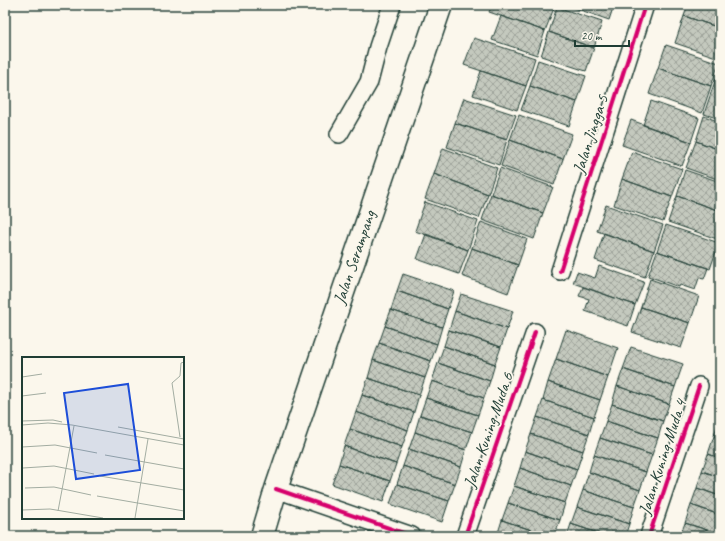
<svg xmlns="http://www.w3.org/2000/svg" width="725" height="541" viewBox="0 0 725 541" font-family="Caveat,sans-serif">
<defs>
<pattern id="building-cross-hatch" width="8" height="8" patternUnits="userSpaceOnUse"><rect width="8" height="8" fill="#c4c9be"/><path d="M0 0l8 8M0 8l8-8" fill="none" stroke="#9fa49b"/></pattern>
</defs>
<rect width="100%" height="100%" fill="#fbf7ec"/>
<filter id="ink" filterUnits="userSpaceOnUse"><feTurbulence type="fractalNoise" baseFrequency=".025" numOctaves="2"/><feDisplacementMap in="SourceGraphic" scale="8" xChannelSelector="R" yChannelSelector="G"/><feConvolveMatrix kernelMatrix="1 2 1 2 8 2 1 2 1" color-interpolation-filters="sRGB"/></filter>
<g filter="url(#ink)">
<!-- building -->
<path fill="url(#building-cross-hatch)" stroke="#1f3d34" d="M492,5H546L554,8L545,31L489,12Z
M566,5H614L609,20Z
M688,5H720V28L684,16Z
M557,7L602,22L594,48L549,32Z
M501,16L545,31L537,55L492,40Z
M684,16L720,28V54L719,58L675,43Z
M549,32L594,48L586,71L541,56Z
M474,38L535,58L526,86L464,65Z
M666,45L719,63L711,86L658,68Z
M538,60L586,76L577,102L530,86Z
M658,68L711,86L702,113L649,94Z
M720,68V90L713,87Z
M481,71L526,86L517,110L473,95Z
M530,86L577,102L569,126L521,110Z
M713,87L720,90V119L704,114Z
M464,98L516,115L507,140L455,123Z
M651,101L699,118L691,142L643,125Z
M519,115L572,134L563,159L510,140Z
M704,116L720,122V150L696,141Z
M631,120L691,142L682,166L622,145Z
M455,123L507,140L499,165L447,147Z
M510,140L563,159L554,185L501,166Z
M696,141L720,150V180L686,168Z
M443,148L497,168L488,194L434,174Z
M632,152L682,169L672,197L622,179Z
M500,168L553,187L543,213L491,194Z
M685,170L720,182V211L677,196Z
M434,174L488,194L479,218L425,199Z
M622,179L672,197L663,222L614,205Z
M491,194L543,213L534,239L482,220Z
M677,196L720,211V240L668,222Z
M425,202L478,221L468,250L415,231Z
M606,205L663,225L654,251L597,231Z
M481,222L527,239L518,265L472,248Z
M666,225L719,243L710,269L657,251Z
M604,233L654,251L645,277L595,260Z
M426,234L468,250L459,274L417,259Z
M472,248L518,265L508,293L462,276Z
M657,251L708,268L704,279L699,278L695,290L680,285L679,287L648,276Z
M599,266L644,282L635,305L573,283L577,272L595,278Z
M403,274L454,291L448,309L397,291Z
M650,279L699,296L690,323L641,307Z
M583,287L635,305L628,326L585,311L589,299L579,296Z
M397,291L448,309L442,327L391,310Z
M461,294L513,311L507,329L455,311Z
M641,307L690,323L681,348L632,332Z
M391,310L442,327L437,344L385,326Z
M455,311L507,329L501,347L449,330Z
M385,326L437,344L431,361L379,343Z
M449,330L501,347L495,364L444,346Z
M566,330L618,348L608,377L556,359Z
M379,343L431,361L425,378L373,360Z
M444,346L495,364L490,381L438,363Z
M631,347L683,364L675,387L623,369Z
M556,359L608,377L600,400L548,382Z
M373,360L425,378L419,395L368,378Z
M438,363L490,381L484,398L432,381Z
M623,369L675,387L669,404L617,386Z
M368,378L419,395L414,412L362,395Z
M432,381L484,398L478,415L426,398Z
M548,382L600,400L594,417L543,400Z
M617,386L669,404L663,421L612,404Z
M362,395L414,412L408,430L356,412Z
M426,398L478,415L472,432L420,415Z
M543,400L594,417L589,434L537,417Z
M612,404L663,421L658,438L606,421Z
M356,412L408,430L402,447L350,429Z
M420,415L472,432L466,450L415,432Z
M537,417L589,434L583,451L531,434Z
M719,419L720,420V439L714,436Z
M606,421L658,438L652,455L600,438Z
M350,429L402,447L396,464L344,446Z
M415,432L466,450L461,467L409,449Z
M531,434L583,451L577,469L525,451Z
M714,436L720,439V458L708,454Z
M600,438L652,455L646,472L594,455Z
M344,446L396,464L390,481L339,464Z
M409,449L461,467L455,484L403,466Z
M525,451L577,469L571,486L520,468Z
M708,454L720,458V477L702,471Z
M594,455L646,472L640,490L589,472Z
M339,464L390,481L383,502L332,484Z
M403,466L455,484L449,501L397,484Z
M520,468L571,486L565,503L514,486Z
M702,471L720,477V496L697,488Z
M589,472L640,490L634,507L583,490Z
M397,484L449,501L442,522L390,504Z
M514,486L565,503L560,520L508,503Z
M697,488L720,496V515L691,505Z
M583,490L634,507L629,524L577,507Z
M508,503L560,520L554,536H549L502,520Z
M691,505L720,515V534L685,523Z
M577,507L629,524L625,536H607L571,524Z
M502,520L549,536H497Z
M685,523L720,534V536H680Z
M571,524L607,536H567Z"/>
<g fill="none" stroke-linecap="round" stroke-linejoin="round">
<defs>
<path id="minor" d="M339,134L369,82L378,47L392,5
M560,271L645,5
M276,489L412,536
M465,536L535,332
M649,536L699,386"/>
<path id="major" d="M262,536L276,489L441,5"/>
</defs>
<!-- minor casing -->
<use href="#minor" stroke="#1f3d34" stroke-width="20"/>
<!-- major casing -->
<use href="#major" stroke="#1f3d34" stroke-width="25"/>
<!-- minor -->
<use href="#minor" stroke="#fbf7ec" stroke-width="17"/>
<!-- major -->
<use href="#major" stroke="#fbf7ec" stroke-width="22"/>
<defs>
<path id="cycleway" d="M560,271L645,5
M276,489L412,536
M465,536L535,332
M649,536L699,386"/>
</defs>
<!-- cycleway casing -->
<use href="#cycleway" stroke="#fbf7ec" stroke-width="6"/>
<!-- cycleway -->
<use href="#cycleway" stroke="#d6006c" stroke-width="4"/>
</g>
</g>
<g text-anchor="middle" stroke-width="3.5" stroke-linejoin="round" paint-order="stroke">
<!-- street labels -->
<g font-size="17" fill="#1f3d34" stroke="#fbf7ec">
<text transform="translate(590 134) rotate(-72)" y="6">Jalan Jingga 5</text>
<text transform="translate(354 257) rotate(-71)" y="6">Jalan Serampang</text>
<text transform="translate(488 430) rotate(-71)" y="6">Jalan Kuning Muda 6</text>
<text transform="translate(662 457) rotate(-72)" y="6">Jalan Kuning Muda 4</text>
</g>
</g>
<!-- overview -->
<g transform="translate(22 357)">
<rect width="162" height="162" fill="#fbf7ec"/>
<path fill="none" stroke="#a3ada2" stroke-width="1" d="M0,20L20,17M0,39L24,36M0,64L31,63L40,65M0,68L26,66L50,68L162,88M96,70L162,82M158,80L150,26L158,19L159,6L162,5M0,90L33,88L75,96M83,98L162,112M1,111L32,109L72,117M78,119L162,133M3,131L32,130L69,138M75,139L162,154M0,153L28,152L81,161M36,154L52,69M113,161L126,82"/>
<path fill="#1d4ed8" fill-opacity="0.15" stroke="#1d4ed8" stroke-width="2" d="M106,27L118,113L54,122L42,36Z"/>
<rect width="162" height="162" fill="none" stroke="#1f3d34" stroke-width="2"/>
</g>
<!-- margin -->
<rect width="725" height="541" fill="none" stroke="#fbf7ec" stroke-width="20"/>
<rect x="10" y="10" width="705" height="521" fill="none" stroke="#1f3d34" stroke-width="1.5" filter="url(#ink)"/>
<!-- scale -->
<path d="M575 40v6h54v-6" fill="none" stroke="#1f3d34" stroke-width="2"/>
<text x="581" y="40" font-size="12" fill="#1f3d34" stroke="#fbf7ec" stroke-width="3" paint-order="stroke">20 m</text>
</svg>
